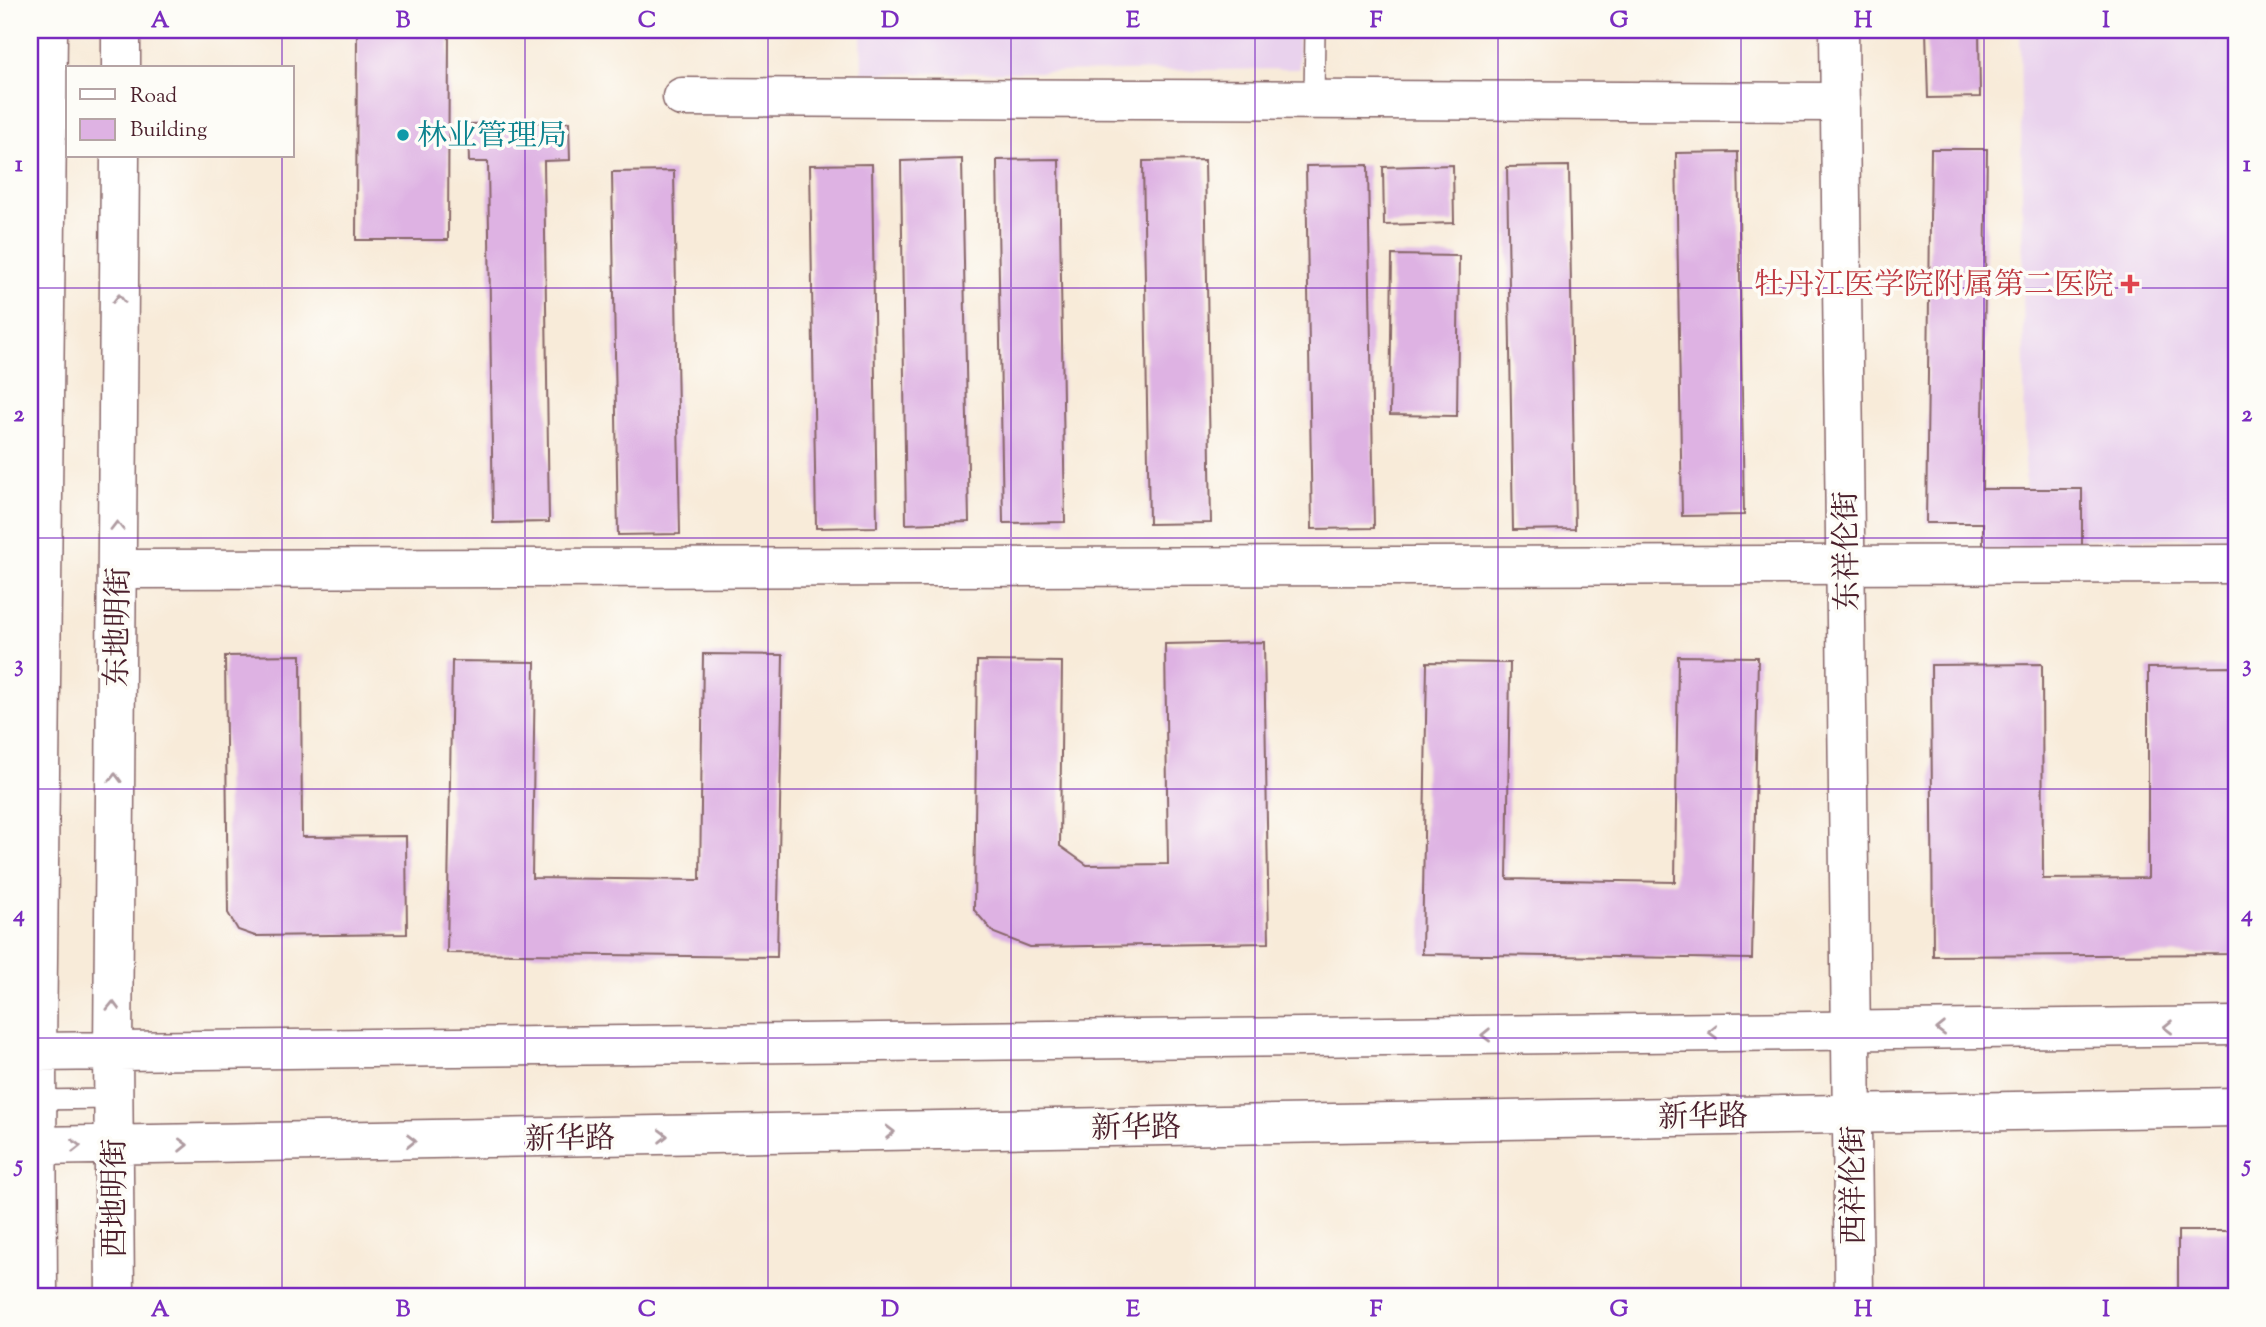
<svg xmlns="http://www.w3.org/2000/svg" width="2266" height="1327" viewBox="0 0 2266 1327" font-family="'Sorts Mill Goudy','Noto Serif SC',serif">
<rect width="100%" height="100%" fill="#fdfcf7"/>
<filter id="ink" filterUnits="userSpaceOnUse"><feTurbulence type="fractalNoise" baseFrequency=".0143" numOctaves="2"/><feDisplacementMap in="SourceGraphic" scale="14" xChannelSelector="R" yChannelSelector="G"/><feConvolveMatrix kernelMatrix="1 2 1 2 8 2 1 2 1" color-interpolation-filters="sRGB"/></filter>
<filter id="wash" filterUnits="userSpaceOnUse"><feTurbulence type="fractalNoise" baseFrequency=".00686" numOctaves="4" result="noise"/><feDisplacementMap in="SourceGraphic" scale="28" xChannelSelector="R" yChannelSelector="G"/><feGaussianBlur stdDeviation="1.57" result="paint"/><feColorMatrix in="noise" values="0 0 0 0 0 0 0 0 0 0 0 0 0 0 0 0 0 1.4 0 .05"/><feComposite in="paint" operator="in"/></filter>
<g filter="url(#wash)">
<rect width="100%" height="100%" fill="#f8ebd9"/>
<!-- built -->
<path fill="#e9d2ed" d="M861,30H1298L1299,69L862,74Z
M2020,30H2236V537L2026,540Z"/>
<g id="blocks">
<!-- building -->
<path fill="#deb2e3" d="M357,30H449L448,240H356Z
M1926,30H1979L1980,97L1928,98Z
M569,122L570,160L544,161L549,522L493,523L488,162H469L468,124Z
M1931,149H1987L1982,489H2082V553L1983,552V523H1926Z
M1738,152L1744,515L1682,516L1676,153Z
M962,159L969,522L906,524L901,161Z
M1059,159L1065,522L1003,523L997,160Z
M1205,160L1211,523L1149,524L1143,161Z
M872,164L877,527L816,528L810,165Z
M1368,165L1374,528L1312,529L1306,166Z
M1453,165L1454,223L1384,225L1383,167Z
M1569,166L1575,529L1513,530L1507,167Z
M674,171L680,534L618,535L612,172Z
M1392,255L1459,256L1457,416L1390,415Z
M1264,642L1269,943L1030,947L994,933L974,910L977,661L1062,662L1060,846L1087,865L1168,864L1165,644Z
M703,654L783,655L777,957L447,953L452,661L535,662L532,878L700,880Z
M301,655L302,837L406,836L407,934L255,936L238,930L228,913L225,656Z
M1678,656L1758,657L1752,959L1422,954L1427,662L1510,663L1507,879L1675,882Z
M2042,664L2043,879L2148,878V668L2236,667V954L1933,956L1931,665Z
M2178,1231H2236V1297H2178Z"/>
</g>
</g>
<g filter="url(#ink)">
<use href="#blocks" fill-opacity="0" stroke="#876668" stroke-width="2"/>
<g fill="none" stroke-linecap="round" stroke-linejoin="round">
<defs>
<path id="service" d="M1314,100L1315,30
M31,1100L114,1099"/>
<path id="minor" d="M682,97L1840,102
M117,569L2236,564"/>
<path id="tertiary" d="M1839,30L1854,1297"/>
<path id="primary" d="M121,68V30
M37,1052L2236,1026
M37,1146L2236,1107
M38,1297L37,1052L48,30
M115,1297L113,1051L120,156"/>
</defs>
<!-- service casing -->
<use href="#service" stroke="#876668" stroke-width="22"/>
<!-- minor casing -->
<use href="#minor" stroke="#876668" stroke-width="41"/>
<!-- tertiary casing -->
<use href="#tertiary" stroke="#876668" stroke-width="41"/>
<!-- primary casing -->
<use href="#primary" stroke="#876668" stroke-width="41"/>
<!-- service -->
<use href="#service" stroke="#fff" stroke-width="19"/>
<!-- minor -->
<use href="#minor" stroke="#fff" stroke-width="38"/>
<!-- tertiary -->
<use href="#tertiary" stroke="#fff" stroke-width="38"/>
<!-- primary -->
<use href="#primary" stroke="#fff" stroke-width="38"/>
</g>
<!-- one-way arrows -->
<defs><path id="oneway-chevron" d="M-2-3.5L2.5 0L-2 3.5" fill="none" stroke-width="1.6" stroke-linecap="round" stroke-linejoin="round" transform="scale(1.75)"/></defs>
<g stroke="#ae9aa0">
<use href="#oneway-chevron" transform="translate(119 299) rotate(-90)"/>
<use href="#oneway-chevron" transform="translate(117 526) rotate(-90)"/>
<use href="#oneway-chevron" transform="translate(115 778) rotate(-89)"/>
<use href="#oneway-chevron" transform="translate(113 1006) rotate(-89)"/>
<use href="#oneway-chevron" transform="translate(2168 1027) rotate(179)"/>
<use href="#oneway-chevron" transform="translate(1941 1029) rotate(179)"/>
<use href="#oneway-chevron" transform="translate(1713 1032) rotate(179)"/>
<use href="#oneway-chevron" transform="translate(1486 1035) rotate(179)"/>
<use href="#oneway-chevron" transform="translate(890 1132) rotate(-1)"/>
<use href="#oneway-chevron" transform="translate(663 1136) rotate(-1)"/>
<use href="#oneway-chevron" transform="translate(411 1141) rotate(-1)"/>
<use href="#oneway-chevron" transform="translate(183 1145) rotate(-1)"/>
<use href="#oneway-chevron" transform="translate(76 1146)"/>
</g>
</g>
<!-- grid -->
<path fill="none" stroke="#7b2cbf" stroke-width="2" stroke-opacity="0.55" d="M282,30V68M525,30V1297M768,30V1297M1011,30V1297M1255,30V1297M1498,30V1297M1741,30V1297M1984,30V1297M282,156V1297M30,288H2236M30,538H2236M30,789H2236M30,1038H2236"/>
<!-- markers -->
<circle fill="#0f9aa8" stroke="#fdfcf7" stroke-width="2.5" cx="403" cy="135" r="7"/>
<path fill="#e0444e" stroke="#fdfcf7" stroke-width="2.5" d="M2126.5 273.5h7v7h7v7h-7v7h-7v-7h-7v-7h7z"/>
<g text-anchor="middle" stroke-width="7" stroke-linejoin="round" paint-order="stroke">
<!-- culture labels -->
<g font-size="30" fill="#0d838f" stroke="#fdfcf7" text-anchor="start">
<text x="417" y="145">林业管理局</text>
</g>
<!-- health labels -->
<g font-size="30" fill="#be3a42" stroke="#fdfcf7" text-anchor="end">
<text x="2114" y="294">牡丹江医学院附属第二医院</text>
</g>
<!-- street labels -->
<g font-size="30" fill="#4a1f2b" stroke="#fdfcf7">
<text transform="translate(1846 551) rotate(-91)" y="10">东祥伦街</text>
<text transform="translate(117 627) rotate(-89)" y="10">东地明街</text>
<text transform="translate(1703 1116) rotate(-1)" y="10">新华路</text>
<text transform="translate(1136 1127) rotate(-1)" y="10">新华路</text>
<text transform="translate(570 1138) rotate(-1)" y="10">新华路</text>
<text transform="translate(1853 1185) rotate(-90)" y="10">西祥伦街</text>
<text transform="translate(114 1198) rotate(-90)" y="10">西地明街</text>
</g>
</g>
<!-- margin -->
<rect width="2266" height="1327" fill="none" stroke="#fdfcf7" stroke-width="77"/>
<!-- legend -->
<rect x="66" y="66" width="228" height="91" fill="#fdfcf7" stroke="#b5a4a5" stroke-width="2"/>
<rect x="80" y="89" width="35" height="10" fill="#ffffff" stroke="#b5a4a5" stroke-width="2"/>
<text x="130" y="102" font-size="21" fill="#4a1f2b">Road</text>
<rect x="80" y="119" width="35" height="21" fill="#deb2e3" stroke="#b5a4a5" stroke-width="2"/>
<text x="130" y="136" font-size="21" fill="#4a1f2b">Building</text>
<rect x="38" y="38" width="2190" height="1250" fill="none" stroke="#7b2cbf" stroke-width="2.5"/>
<g font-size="23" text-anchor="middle" font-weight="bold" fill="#7b2cbf">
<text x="160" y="27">A</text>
<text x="403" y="27">B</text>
<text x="647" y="27">C</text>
<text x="890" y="27">D</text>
<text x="1133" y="27">E</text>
<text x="1376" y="27">F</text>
<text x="1619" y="27">G</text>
<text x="1863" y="27">H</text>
<text x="2106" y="27">I</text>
<text x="19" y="171">1</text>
<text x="2247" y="171">1</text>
<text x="19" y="421">2</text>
<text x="2247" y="421">2</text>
<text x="19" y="671">3</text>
<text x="2247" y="671">3</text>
<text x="19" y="921">4</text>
<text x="2247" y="921">4</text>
<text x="19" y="1171">5</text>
<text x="2247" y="1171">5</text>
<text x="160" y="1316">A</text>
<text x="403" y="1316">B</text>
<text x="647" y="1316">C</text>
<text x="890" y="1316">D</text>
<text x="1133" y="1316">E</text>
<text x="1376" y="1316">F</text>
<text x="1619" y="1316">G</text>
<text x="1863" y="1316">H</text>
<text x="2106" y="1316">I</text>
</g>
</svg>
